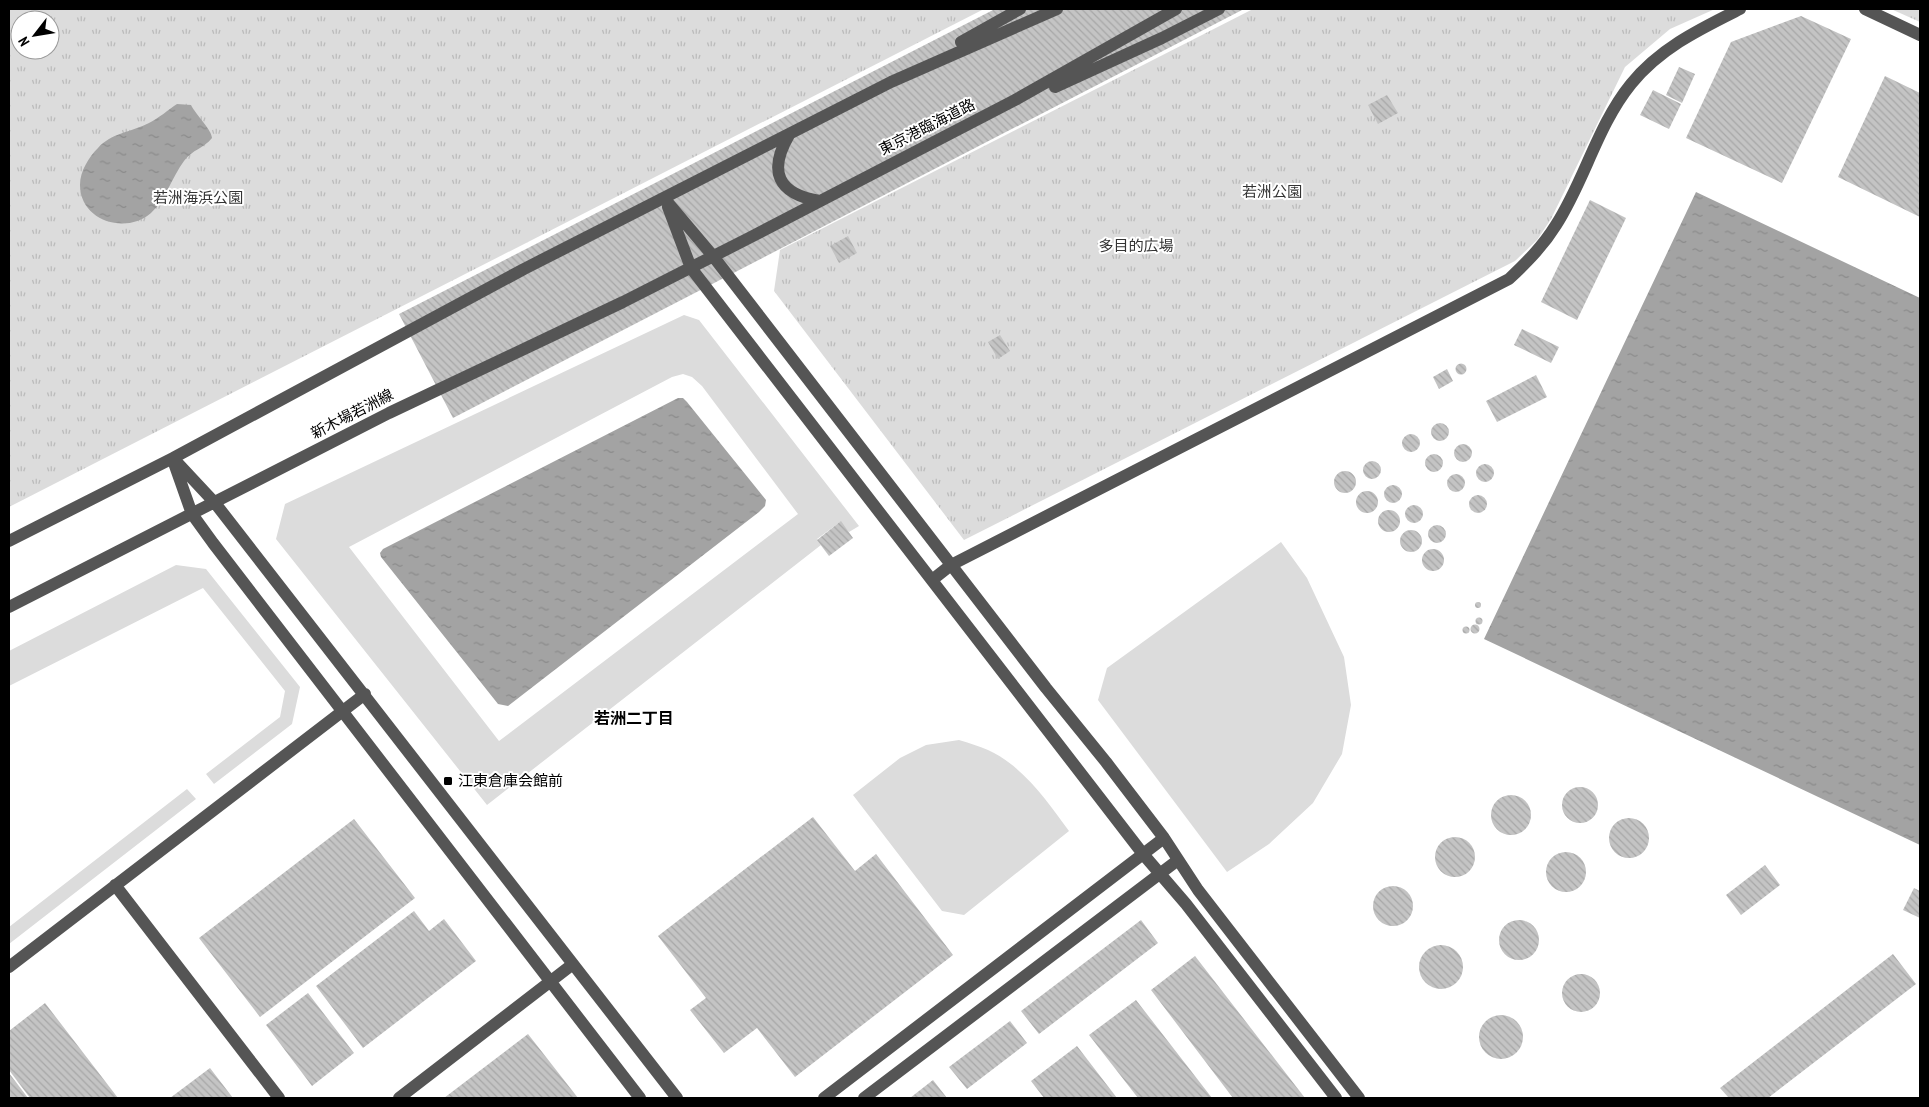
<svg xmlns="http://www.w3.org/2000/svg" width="1929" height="1107" viewBox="0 0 1929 1107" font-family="'PT Sans Narrow','Noto Sans JP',sans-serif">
<defs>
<pattern id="park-tufts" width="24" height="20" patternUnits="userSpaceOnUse" patternTransform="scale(1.25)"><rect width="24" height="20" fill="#dcdcdc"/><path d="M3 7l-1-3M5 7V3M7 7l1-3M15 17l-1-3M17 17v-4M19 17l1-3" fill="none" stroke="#bbb"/></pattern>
<pattern id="water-ripples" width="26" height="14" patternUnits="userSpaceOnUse" patternTransform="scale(1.25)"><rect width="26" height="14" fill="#a3a3a3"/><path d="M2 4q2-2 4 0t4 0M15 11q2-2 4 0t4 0" fill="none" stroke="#8b8b8b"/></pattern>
<pattern id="building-back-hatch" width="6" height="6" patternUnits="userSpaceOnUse" patternTransform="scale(1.25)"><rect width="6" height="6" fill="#c4c4c4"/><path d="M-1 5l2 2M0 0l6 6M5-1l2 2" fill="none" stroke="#a7a7a7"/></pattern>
</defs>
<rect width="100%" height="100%" fill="#fff"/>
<!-- grass -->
<path fill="#dcdcdc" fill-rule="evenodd" d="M684,315L699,320L859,526L849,532L840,522L817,539L821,545L487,805L276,539L285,504ZM683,374L692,377L702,386L798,514L499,741L349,547L672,377Z
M1281,542L1307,578L1344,657L1351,705L1342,754L1313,803L1269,844L1227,872L1098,700L1107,668Z
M176,565L206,569L300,687L292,724L214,784L206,774L280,717L285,691L203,588L9,686V651Z
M959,740C969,743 979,746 988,750C1023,766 1047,801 1069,831L964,915L942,911L853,795L900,758L926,745Z
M187,789L196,799L9,944V927Z"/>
<!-- park -->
<path fill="url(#park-tufts)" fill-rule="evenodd" d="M9,9H984L9,507ZM20,20H50V50H20Z
M1253,9H1715L1670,29L1625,67L1551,219L1537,240L1515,261L964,540L774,291L780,250Z
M1891,9H1920V22Z"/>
<!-- water -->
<path fill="url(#water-ripples)" d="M177,104L191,105C196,115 212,130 212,138C203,149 193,149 184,161C172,177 166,199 151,213C126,235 80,221 80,185C80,171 89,157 98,148C111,133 132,132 149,123C159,118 168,110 177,104Z
M1696,192L1920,298V845L1484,639Z
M678,398H683L687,402L766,500L765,506L759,512L508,706L498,704L381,557L380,553L383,549Z"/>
<!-- building -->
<path fill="url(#building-back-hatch)" d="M995,9H1244L453,418L399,314Z
M1801,16L1851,39L1782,183L1686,138L1731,42Z
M1679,67L1695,74L1682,103L1666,95Z
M1885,76L1920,93V217L1838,177Z
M1653,90L1681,104L1669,129L1640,115Z
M1387,95L1398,113L1378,124L1368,105Z
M1590,200L1626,218L1577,320L1541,302Z
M848,236L857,253L839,263L830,246Z
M1522,329L1559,347L1551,363L1514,345Z
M1000,335L1010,351L998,359L988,342Z
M1455.5 369a5.5 5.5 0 1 1 11 0a5.5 5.5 0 1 1-11 0Z
M1447,369L1453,381L1439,389L1433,377Z
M1536,375L1547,397L1497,422L1486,401Z
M1431 432a9 9 0 1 1 18 0a9 9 0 1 1-18 0Z
M1402 443a9 9 0 1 1 18 0a9 9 0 1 1-18 0Z
M1454 453a9 9 0 1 1 18 0a9 9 0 1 1-18 0Z
M1425 463a9 9 0 1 1 18 0a9 9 0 1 1-18 0Z
M1363 470a9 9 0 1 1 18 0a9 9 0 1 1-18 0Z
M1476 473a9 9 0 1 1 18 0a9 9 0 1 1-18 0Z
M1334 482a11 11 0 1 1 22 0a11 11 0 1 1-22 0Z
M1447 483a9 9 0 1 1 18 0a9 9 0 1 1-18 0Z
M1384 494a9 9 0 1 1 18 0a9 9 0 1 1-18 0Z
M1356 502a11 11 0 1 1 22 0a11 11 0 1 1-22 0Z
M1469 504a9 9 0 1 1 18 0a9 9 0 1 1-18 0Z
M1405 514a9 9 0 1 1 18 0a9 9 0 1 1-18 0Z
M1378 521a11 11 0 1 1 22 0a11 11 0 1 1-22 0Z
M841,521L853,538L829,556L817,540Z
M1428 534a9 9 0 1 1 18 0a9 9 0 1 1-18 0Z
M1400 541a11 11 0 1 1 22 0a11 11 0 1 1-22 0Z
M1422 560a11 11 0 1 1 22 0a11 11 0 1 1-22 0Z
M1475 605a3 3 0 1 1 6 0a3 3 0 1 1-6 0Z
M1475.5 621a3.5 3.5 0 1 1 7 0a3.5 3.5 0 1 1-7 0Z
M1470.5 629a4.5 4.5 0 1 1 9 0a4.5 4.5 0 1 1-9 0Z
M1462.5 630a3.5 3.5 0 1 1 7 0a3.5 3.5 0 1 1-7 0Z
M1562 805a18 18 0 1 1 36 0a18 18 0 1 1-36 0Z
M1491 815a20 20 0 1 1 40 0a20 20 0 1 1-40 0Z
M813,817L855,871L876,854L953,955L795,1077L757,1028L724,1053L690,1010L706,998L658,936Z
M1609 838a20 20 0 1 1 40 0a20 20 0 1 1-40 0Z
M354,819L415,898L260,1017L199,938Z
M1435 857a20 20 0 1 1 40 0a20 20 0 1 1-40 0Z
M1546 872a20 20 0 1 1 40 0a20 20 0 1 1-40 0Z
M1765,865L1780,885L1741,915L1726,895Z
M1373 906a20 20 0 1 1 40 0a20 20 0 1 1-40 0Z
M1914,888L1920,891V918L1903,910Z
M414,911L429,931L444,919L476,961L363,1048L316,986Z
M1499 940a20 20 0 1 1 40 0a20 20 0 1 1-40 0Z
M1141,920L1158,943L1039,1034L1021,1011Z
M1419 967a22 22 0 1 1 44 0a22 22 0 1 1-44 0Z
M1893,954L1916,984L1768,1098H1729L1720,1088Z
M1195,956L1305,1098H1233L1151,990Z
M1562 993a19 19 0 1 1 38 0a19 19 0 1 1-38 0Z
M308,993L354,1053L312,1086L266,1025Z
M1136,1000L1212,1098H1138L1089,1035Z
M45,1003L118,1098H30L9,1070V1031Z
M1479 1037a22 22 0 1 1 44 0a22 22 0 1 1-44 0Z
M1010,1021L1027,1043L967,1089L949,1067Z
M528,1034L578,1098H444Z
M1077,1046L1117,1098H1044L1031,1081Z
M210,1068L233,1098H170Z
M9,1073L28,1098H9Z
M933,1080L947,1098H910Z"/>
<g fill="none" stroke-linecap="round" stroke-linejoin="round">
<!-- minor -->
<path stroke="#555" stroke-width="12" d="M1865,9L1920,35
M961,42L1020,9
M1055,87L1162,38L1219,9
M789,135C768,171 777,194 820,201
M664,198L713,256L1046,688L1106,762L1164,838L1198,890L1359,1098
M668,207L691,268L1143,854L1186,904L1336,1098
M173,458L215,503L677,1098
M174,463L192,514L213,543L640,1098
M9,541L173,458L524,269L891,82L1057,9
M932,580L951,565L1509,279C1527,262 1543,246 1556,225C1585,180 1597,126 1631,84C1660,48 1700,29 1740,9
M9,607L389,413L623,302L749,238L1015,100L1176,9
M115,885L279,1098
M9,967L365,694
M399,1098L573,964
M824,1098L1164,838
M864,1098L1178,860"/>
</g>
<!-- markers -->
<rect fill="#000" stroke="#fff" stroke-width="2" x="443" y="776" width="10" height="10" rx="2.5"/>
<g text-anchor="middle" stroke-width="4" stroke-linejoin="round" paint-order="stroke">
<!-- street labels -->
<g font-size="15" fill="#000" stroke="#fff">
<text transform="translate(927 127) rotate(-27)" y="5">東京港臨海道路</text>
<text transform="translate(352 414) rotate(-27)" y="5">新木場若洲線</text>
</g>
<!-- park labels -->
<g font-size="15" fill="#333" stroke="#fff">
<text x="1272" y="197">若洲公園</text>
<text x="198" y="203">若洲海浜公園</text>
<text x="1136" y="251">多目的広場</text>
</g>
<!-- poi labels -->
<g font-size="15" fill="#000" stroke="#fff" text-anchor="start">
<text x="458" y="786">江東倉庫会館前</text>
</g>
<!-- neighbourhood labels -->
<g font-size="16" font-weight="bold" fill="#000" stroke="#fff">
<text x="634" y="724">若洲二丁目</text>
</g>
</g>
<!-- border -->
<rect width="1929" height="1107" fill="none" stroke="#000000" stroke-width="20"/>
<!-- north arrow -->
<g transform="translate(35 35) rotate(239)"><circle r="24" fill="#ffffff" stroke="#999999"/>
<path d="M0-4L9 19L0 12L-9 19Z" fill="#000000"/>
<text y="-8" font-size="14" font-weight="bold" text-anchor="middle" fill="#000000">N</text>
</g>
</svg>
